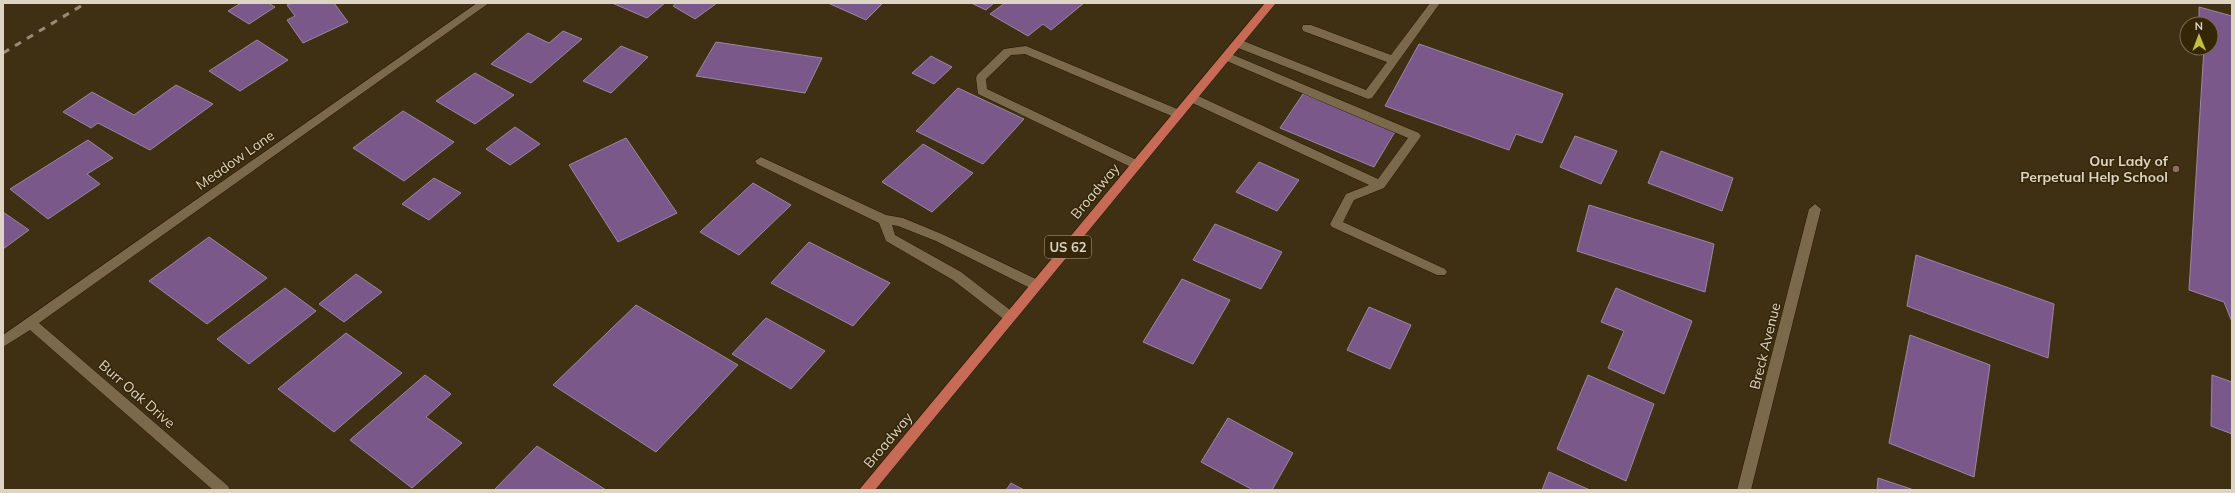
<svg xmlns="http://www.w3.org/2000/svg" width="2235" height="493" viewBox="0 0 2235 493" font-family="Mulish,sans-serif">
<rect width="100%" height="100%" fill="#3f3013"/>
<!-- building -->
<path fill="#7a5889" stroke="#9b87a4" d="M241,3H268L275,7L249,24L228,11Z
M292,3H334L348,22L303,43L287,20L295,16L287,5Z
M612,3H665L647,18Z
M677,3H717L695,19L673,6Z
M828,3H883L866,20Z
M971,3H994L986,10Z
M1005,3H1084L1051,30L1043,24L1028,36L990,14Z
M2199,7L2232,16V322L2224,302L2189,290L2204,48H2211V24H2199Z
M563,31L582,39L531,83L491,64L528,33L549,43Z
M257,40L288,60L240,91L209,71Z
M716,42L822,58L805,93L696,76Z
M1419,44L1563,94L1542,143L1516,134L1509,150L1385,106Z
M621,46L648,57L611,93L583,81Z
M931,56L952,67L934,84L912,73Z
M475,73L514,95L475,124L436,101Z
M176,85L213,104L150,150L98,123L91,128L63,112L92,92L134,115Z
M958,88L1024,119L983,164L916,131Z
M1303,94L1396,130L1374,167L1280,128Z
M403,111L454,142L404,181L353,148Z
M515,127L540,144L510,165L486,149Z
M1575,136L1617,151L1601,184L1560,167Z
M626,138L677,213L618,242L569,165Z
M88,140L113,158L87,174L100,184L48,219L10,189Z
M923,144L973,173L932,212L882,182Z
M1661,151L1733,178L1722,211L1648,183Z
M1259,162L1299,180L1277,211L1236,192Z
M434,178L461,193L429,220L402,204Z
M753,183L791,205L739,255L700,232Z
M1589,205L1714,244L1705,292L1577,251Z
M3,212L29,230L3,249Z
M1215,224L1282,252L1261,289L1193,260Z
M209,237L267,278L207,324L149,281Z
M809,242L890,283L853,326L771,283Z
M1916,255L2054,304L2048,358L1907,306Z
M356,274L382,292L344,322L319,304Z
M1182,279L1230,300L1193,364L1143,342Z
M285,288L316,311L249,364L217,339Z
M1616,288L1692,321L1664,394L1608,368L1624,331L1601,322Z
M636,305L738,365L656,452L553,385Z
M1369,307L1411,325L1390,369L1347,350Z
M766,318L825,351L791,389L732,354Z
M346,333L402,373L334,432L278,389Z
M1910,335L1990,365L1974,477L1889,443Z
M425,375L451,394L426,417L462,443L412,488L350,440Z
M1588,375L1654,404L1626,481L1557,449Z
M2212,375L2232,382V434L2211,426Z
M1228,418L1293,453L1272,490H1253L1201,462Z
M537,446L606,490H494Z
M1549,472L1590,490H1542Z
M1878,478L1914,490H1877Z
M1011,483L1024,490H1006Z"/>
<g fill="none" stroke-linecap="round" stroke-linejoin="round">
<defs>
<path id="minor" d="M477,3H489L39,323L228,486L230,490H213L30,330L3,347V335Z
M1430,3H1440L1372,98L1368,99L1233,46L1232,43L1237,39L1241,40L1366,90L1387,62L1303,31L1302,28L1303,25H1311L1391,55Z
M1026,46L1182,111L1184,114L1182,117H1174L1025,54L1011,55L986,79L987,89L1141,162L1143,165L1137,169L1133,168L978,94L976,78L977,75L1004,49Z
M1226,52L1419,133L1421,136L1419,139L1384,188L1354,200L1343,222L1445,269L1447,272L1445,275H1437L1332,227L1330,224L1346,194L1369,185L1188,101L1187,98L1188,95H1196L1378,179L1408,138L1222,59L1221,56Z
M761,157L886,215L903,218L944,235L1040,281L1042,285L1040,289H1032L936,241L898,226L892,225L895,235L961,272L1014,313L1016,317L1014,321L1010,322L1006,321L953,280L886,241L879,223L757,164L755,161Z
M1815,204L1821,209L1751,490H1737L1809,209Z"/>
<path id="major" d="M1265,3H1276L875,490H859Z"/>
</defs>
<!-- minor casing -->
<use href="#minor" stroke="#261800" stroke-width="1"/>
<!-- major casing -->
<use href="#major" stroke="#261800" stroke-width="1"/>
<!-- minor -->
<use href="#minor" fill="#7a694b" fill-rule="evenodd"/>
<!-- major -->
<use href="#major" fill="#c76b57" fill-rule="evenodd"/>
<!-- rail -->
<path stroke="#988c76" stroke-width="3" stroke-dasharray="7 7" stroke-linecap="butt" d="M3,53L86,3"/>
</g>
<!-- markers -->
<circle fill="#8d6e63" stroke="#352608" stroke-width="1.5" cx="2176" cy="169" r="4"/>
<g text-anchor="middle" stroke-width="3" stroke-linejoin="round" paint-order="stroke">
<!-- shield labels -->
<rect fill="#352608" stroke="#aba08c" stroke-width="1" x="1045" y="236" width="46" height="22" rx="3"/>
<g font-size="13" font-weight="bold" fill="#ddd4c4">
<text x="1068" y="252">US 62</text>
</g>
<!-- street labels -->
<g font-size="14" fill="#ddd4c4" stroke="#352608">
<text transform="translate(235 160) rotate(-35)" y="5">Meadow Lane</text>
<text transform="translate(1095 191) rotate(-50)" y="5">Broadway</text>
<text transform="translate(1765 346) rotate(-76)" y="5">Breck Avenue</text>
<text transform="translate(137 394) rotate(41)" y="5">Burr Oak Drive</text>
<text transform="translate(888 440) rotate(-50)" y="5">Broadway</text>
</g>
<!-- poi labels -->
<g font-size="14" font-weight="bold" fill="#ddd4c4" stroke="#352608" text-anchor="end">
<text x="2168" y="166">Our Lady of<tspan x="2168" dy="16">Perpetual Help School</tspan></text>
</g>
</g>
<!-- border -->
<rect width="2235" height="493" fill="none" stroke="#ddd4c4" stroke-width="8"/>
<!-- north arrow -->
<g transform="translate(2199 36) rotate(359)"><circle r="19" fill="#352608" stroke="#786c53"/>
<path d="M0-3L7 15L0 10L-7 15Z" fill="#c1be40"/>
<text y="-6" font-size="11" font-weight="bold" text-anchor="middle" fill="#ddd4c4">N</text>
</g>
</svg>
